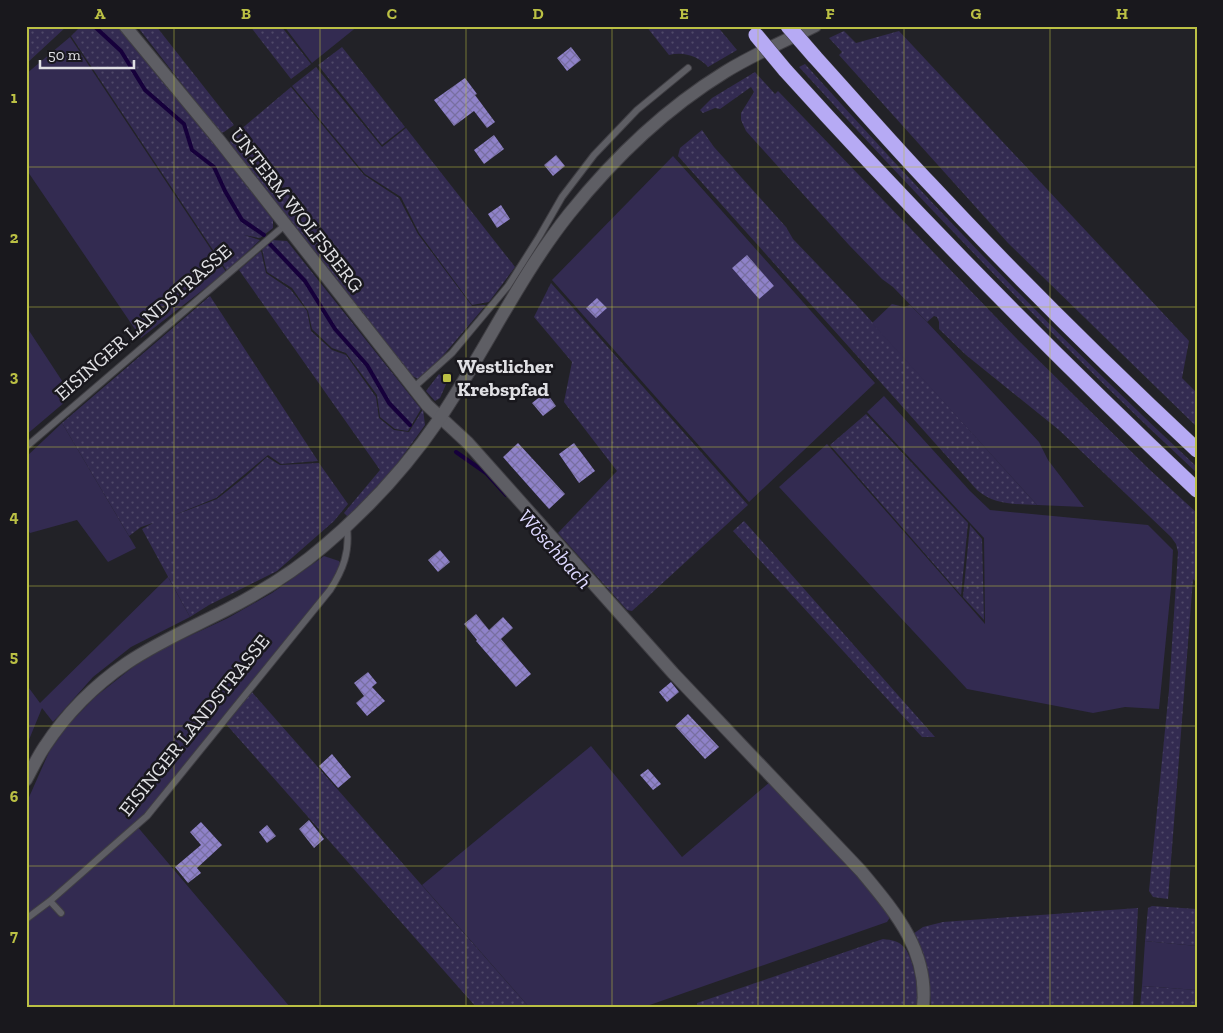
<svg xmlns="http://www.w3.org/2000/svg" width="1223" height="1033" viewBox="0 0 1223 1033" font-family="'Zilla Slab',serif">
<defs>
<pattern id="grass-dots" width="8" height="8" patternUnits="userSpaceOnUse" patternTransform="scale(1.25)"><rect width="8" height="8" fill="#332b51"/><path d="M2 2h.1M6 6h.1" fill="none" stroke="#50496a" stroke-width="1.8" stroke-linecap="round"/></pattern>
<pattern id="building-cross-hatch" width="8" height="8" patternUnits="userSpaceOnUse" patternTransform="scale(1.25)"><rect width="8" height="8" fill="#8f82c9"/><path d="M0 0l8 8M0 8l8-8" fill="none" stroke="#786fa1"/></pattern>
</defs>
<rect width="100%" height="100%" fill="#222227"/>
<!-- grass -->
<path fill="url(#grass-dots)" d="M26,26H67L26,64Z
M81,26H120L216,145L273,220V228L260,238L244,235L260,240L227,271L71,36Z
M137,26H156L234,125L224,132L220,133Z
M250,26H281L311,64L291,79Z
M646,26H717L737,50L708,67C699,56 683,51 669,55Z
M844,31L856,43L899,31L1189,341L1182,378L1197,393V427L1008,243L839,55L842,52L829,38Z
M342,47L405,127L382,145L318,65Z
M805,64C930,203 1059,339 1197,467V473C1058,344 927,207 799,67Z
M316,67L382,147L406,128L515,267L489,302L472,305L419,233L401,197L365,174L292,86Z
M755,72L775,94L778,91L1018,340L1149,469L1197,513V583L1193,579L1168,899L1153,897L1149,891L1169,690L1178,552L1176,544L1171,537L1059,430L966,355L939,329V322L937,317L934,316L927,322L893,287L882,279L849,245L746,131L741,120V113L754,92L751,87L720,109L715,108L703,113L700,110L712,98Z
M291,87L364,175L399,198L418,234L472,306L486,305L440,359L418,379L409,374L229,144L233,136Z
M702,130L714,147L786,227L793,239L864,313L1037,505C1015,504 994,505 977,490L678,156L680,148Z
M272,240L287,241L421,409L408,431L395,429L380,417L377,395L346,353L332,348L312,329L308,311L292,288L267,272L262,249Z
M261,251L266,273L291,290L307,311L311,331L332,350L346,355L376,397L379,418L394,430L409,432L423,409L425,425L394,468L348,517L344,513L380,470L239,270Z
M551,283L748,505L632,611L627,610L558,533L617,471L564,402L572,362L534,317Z
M210,296L318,461L281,464L268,455L216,498L172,516L217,499L246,476L267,457L280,465L319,463L348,504L334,521L277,571L209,605L190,617L142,529L153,523L141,527L129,536L62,423Z
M439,374L447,382L440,398L435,401L426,391Z
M866,414L968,523L961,595L830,445Z
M744,521L935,737H922L733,531Z
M970,525L982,539L984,620L963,597Z
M251,691L529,1007H476L225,723Z
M1152,906L1197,909V946L1145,941L1148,908Z
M1138,908L1133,1007H931C930,981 923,958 913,934L923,927L943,922Z
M883,939C892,940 899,941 905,948C913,958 921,995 918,1007H697V1003Z
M1142,986L1197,990V1007H1140Z"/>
<!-- green -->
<path fill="#332b51" d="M284,26H358L312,63Z
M70,37L226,272L141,338L26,169V74Z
M673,156L875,383L749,502L552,280Z
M892,304L904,307L910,305L927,322L1039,442L1048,460L1084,507L1037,505L872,323Z
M26,326L72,396L26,435Z
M884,396L970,491L990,510L1148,525L1173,550L1171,588L1159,709L1125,707L1093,713L967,689L779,487L827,444L985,624L984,538L867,412Z
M62,423L136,548L108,562L77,520L30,533L26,528V457Z
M324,556L339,561L341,565L339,575L136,825L290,1007H26V804L49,752L68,725L95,697L133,667L168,646L228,618L272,593Z
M168,577L190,617L131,647L93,677L53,722L42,708L26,747V684L40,703Z
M591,746L682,857L771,781L860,876L889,914V919L887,922L644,1007H529L422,885Z
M1145,941L1197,946V990L1142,986Z"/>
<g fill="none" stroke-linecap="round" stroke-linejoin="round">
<!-- stream -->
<path stroke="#16003b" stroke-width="4" d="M94,26L121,51L145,90L184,124L192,150L214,167L225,191L242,220L264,235
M269,243L305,281L335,329L367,365L389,403L410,425
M456,452L486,473L506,495"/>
</g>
<!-- building -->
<path fill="url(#building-cross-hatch)" d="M571,47L581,60L567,71L557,58Z
M465,78L477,94L475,95L495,122L487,128L474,111L454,126L434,100Z
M494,135L504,149L484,164L474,150Z
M556,155L565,166L553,176L544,165Z
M501,205L510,219L497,228L488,214Z
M747,255L774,286L759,299L732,268Z
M597,298L607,308L596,318L586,308Z
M546,392L556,406L543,416L532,403Z
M518,443L565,494L549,509L503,457Z
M574,443L595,471L579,483L559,454Z
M440,550L450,562L438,572L428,560Z
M476,614L489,630L503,617L513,628L501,639L531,674L516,687L476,641L477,640L464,624Z
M368,672L377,683L372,687L385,701L367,716L356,703L364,696L354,683Z
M671,682L679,692L667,702L659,692Z
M688,714L719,747L705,759L675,726Z
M332,754L351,777L338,788L319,766Z
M648,769L661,784L653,790L640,775Z
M309,820L324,839L314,848L299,829Z
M201,822L222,845L197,868L201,873L188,883L175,867L201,845L190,832Z
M267,825L276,836L267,843L259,832Z"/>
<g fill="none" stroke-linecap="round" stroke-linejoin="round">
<defs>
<path id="service" d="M413,388L452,353L508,286L539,237L562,197L594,155L637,110L688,68
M26,447L285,225
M50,901L61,913
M26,919L50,901L147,816L330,590C343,570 350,552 347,527"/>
<path id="minor" d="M125,26L219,140L427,405L468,443L673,673L861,871C895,912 929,951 923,1007"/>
<path id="secondary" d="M26,780C32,769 38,756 45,746C66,714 95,685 127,663C158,642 193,627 226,610C261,592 294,572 324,546C368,509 408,465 440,418C485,351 519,277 569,214C613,159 665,109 725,72C754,54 785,41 815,26"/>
<path id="motorway" d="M814,56C853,99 891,143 931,185C1016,276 1105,364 1197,450
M785,70C917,216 1054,355 1197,490"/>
</defs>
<!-- service casing -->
<use href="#service" stroke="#3f3e43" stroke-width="8"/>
<!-- minor casing -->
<use href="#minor" stroke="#3f3e43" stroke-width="14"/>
<!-- secondary casing -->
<use href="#secondary" stroke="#3f3e43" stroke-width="14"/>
<!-- motorway casing -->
<use href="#motorway" stroke="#3f3e43" stroke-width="16"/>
<!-- service -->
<use href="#service" stroke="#5e5e64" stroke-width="6"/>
<!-- minor -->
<use href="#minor" stroke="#5e5e64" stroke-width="12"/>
<!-- secondary -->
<use href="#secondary" stroke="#5e5e64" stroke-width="12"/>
<!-- motorway -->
<use href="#motorway" stroke="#b6aaf4" stroke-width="15"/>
<defs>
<path id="motorway-bridge" d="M788,26L814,56
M756,35L785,70"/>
</defs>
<!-- motorway-bridge casing -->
<use href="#motorway-bridge" stroke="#3f3e43" stroke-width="16" stroke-linecap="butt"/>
<!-- motorway-bridge -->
<use href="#motorway-bridge" stroke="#b6aaf4" stroke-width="15"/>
</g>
<!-- grid -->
<path fill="none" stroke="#bbc044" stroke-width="1" stroke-opacity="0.55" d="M174,26V1007M320,26V1007M466,26V1007M612,26V1007M758,26V1007M904,26V1007M1050,26V1007M26,167H1197M26,307H1197M26,447H1197M26,586H1197M26,726H1197M26,866H1197"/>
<!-- markers -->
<rect fill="#bbc044" stroke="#19181d" stroke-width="2" x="442" y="373" width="10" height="10" rx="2.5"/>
<g text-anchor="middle" stroke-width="5" stroke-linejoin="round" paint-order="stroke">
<!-- street labels -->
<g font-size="20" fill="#e0e0e4" stroke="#19181d">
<text transform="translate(297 210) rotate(52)" y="7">UNTERM WOLFSBERG</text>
<text transform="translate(143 322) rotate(-41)" y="7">EISINGER LANDSTRASSE</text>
<text transform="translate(194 725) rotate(-51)" y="7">EISINGER LANDSTRASSE</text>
</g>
<!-- poi labels -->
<g font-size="20" font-weight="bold" fill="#e0e0e4" stroke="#19181d" text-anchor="start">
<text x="457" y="373">Westlicher<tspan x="457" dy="23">Krebspfad</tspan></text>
</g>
<!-- water labels -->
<g font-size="21" font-style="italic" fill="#ddd8ff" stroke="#19181d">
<text transform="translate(555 549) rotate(48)" y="7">Wöschbach</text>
</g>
</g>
<!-- border -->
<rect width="1223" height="1033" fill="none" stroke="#19181d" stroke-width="55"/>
<!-- scale -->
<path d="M40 60v8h94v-8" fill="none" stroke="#e0e0e4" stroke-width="2.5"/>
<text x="48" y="60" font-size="15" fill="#e0e0e4" stroke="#19181d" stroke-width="4" paint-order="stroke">50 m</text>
<rect x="28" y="28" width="1168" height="978" fill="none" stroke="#bbc044" stroke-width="2"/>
<g font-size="16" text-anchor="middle" font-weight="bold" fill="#bbc044">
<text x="100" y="19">A</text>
<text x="246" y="19">B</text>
<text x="392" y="19">C</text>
<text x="538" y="19">D</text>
<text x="684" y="19">E</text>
<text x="830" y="19">F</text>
<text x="976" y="19">G</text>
<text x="1122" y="19">H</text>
<text x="14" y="103">1</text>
<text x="14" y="243">2</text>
<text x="14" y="382">3</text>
<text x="14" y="522">4</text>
<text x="14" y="662">5</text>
<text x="14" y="802">6</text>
<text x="14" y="941">7</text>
</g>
</svg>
